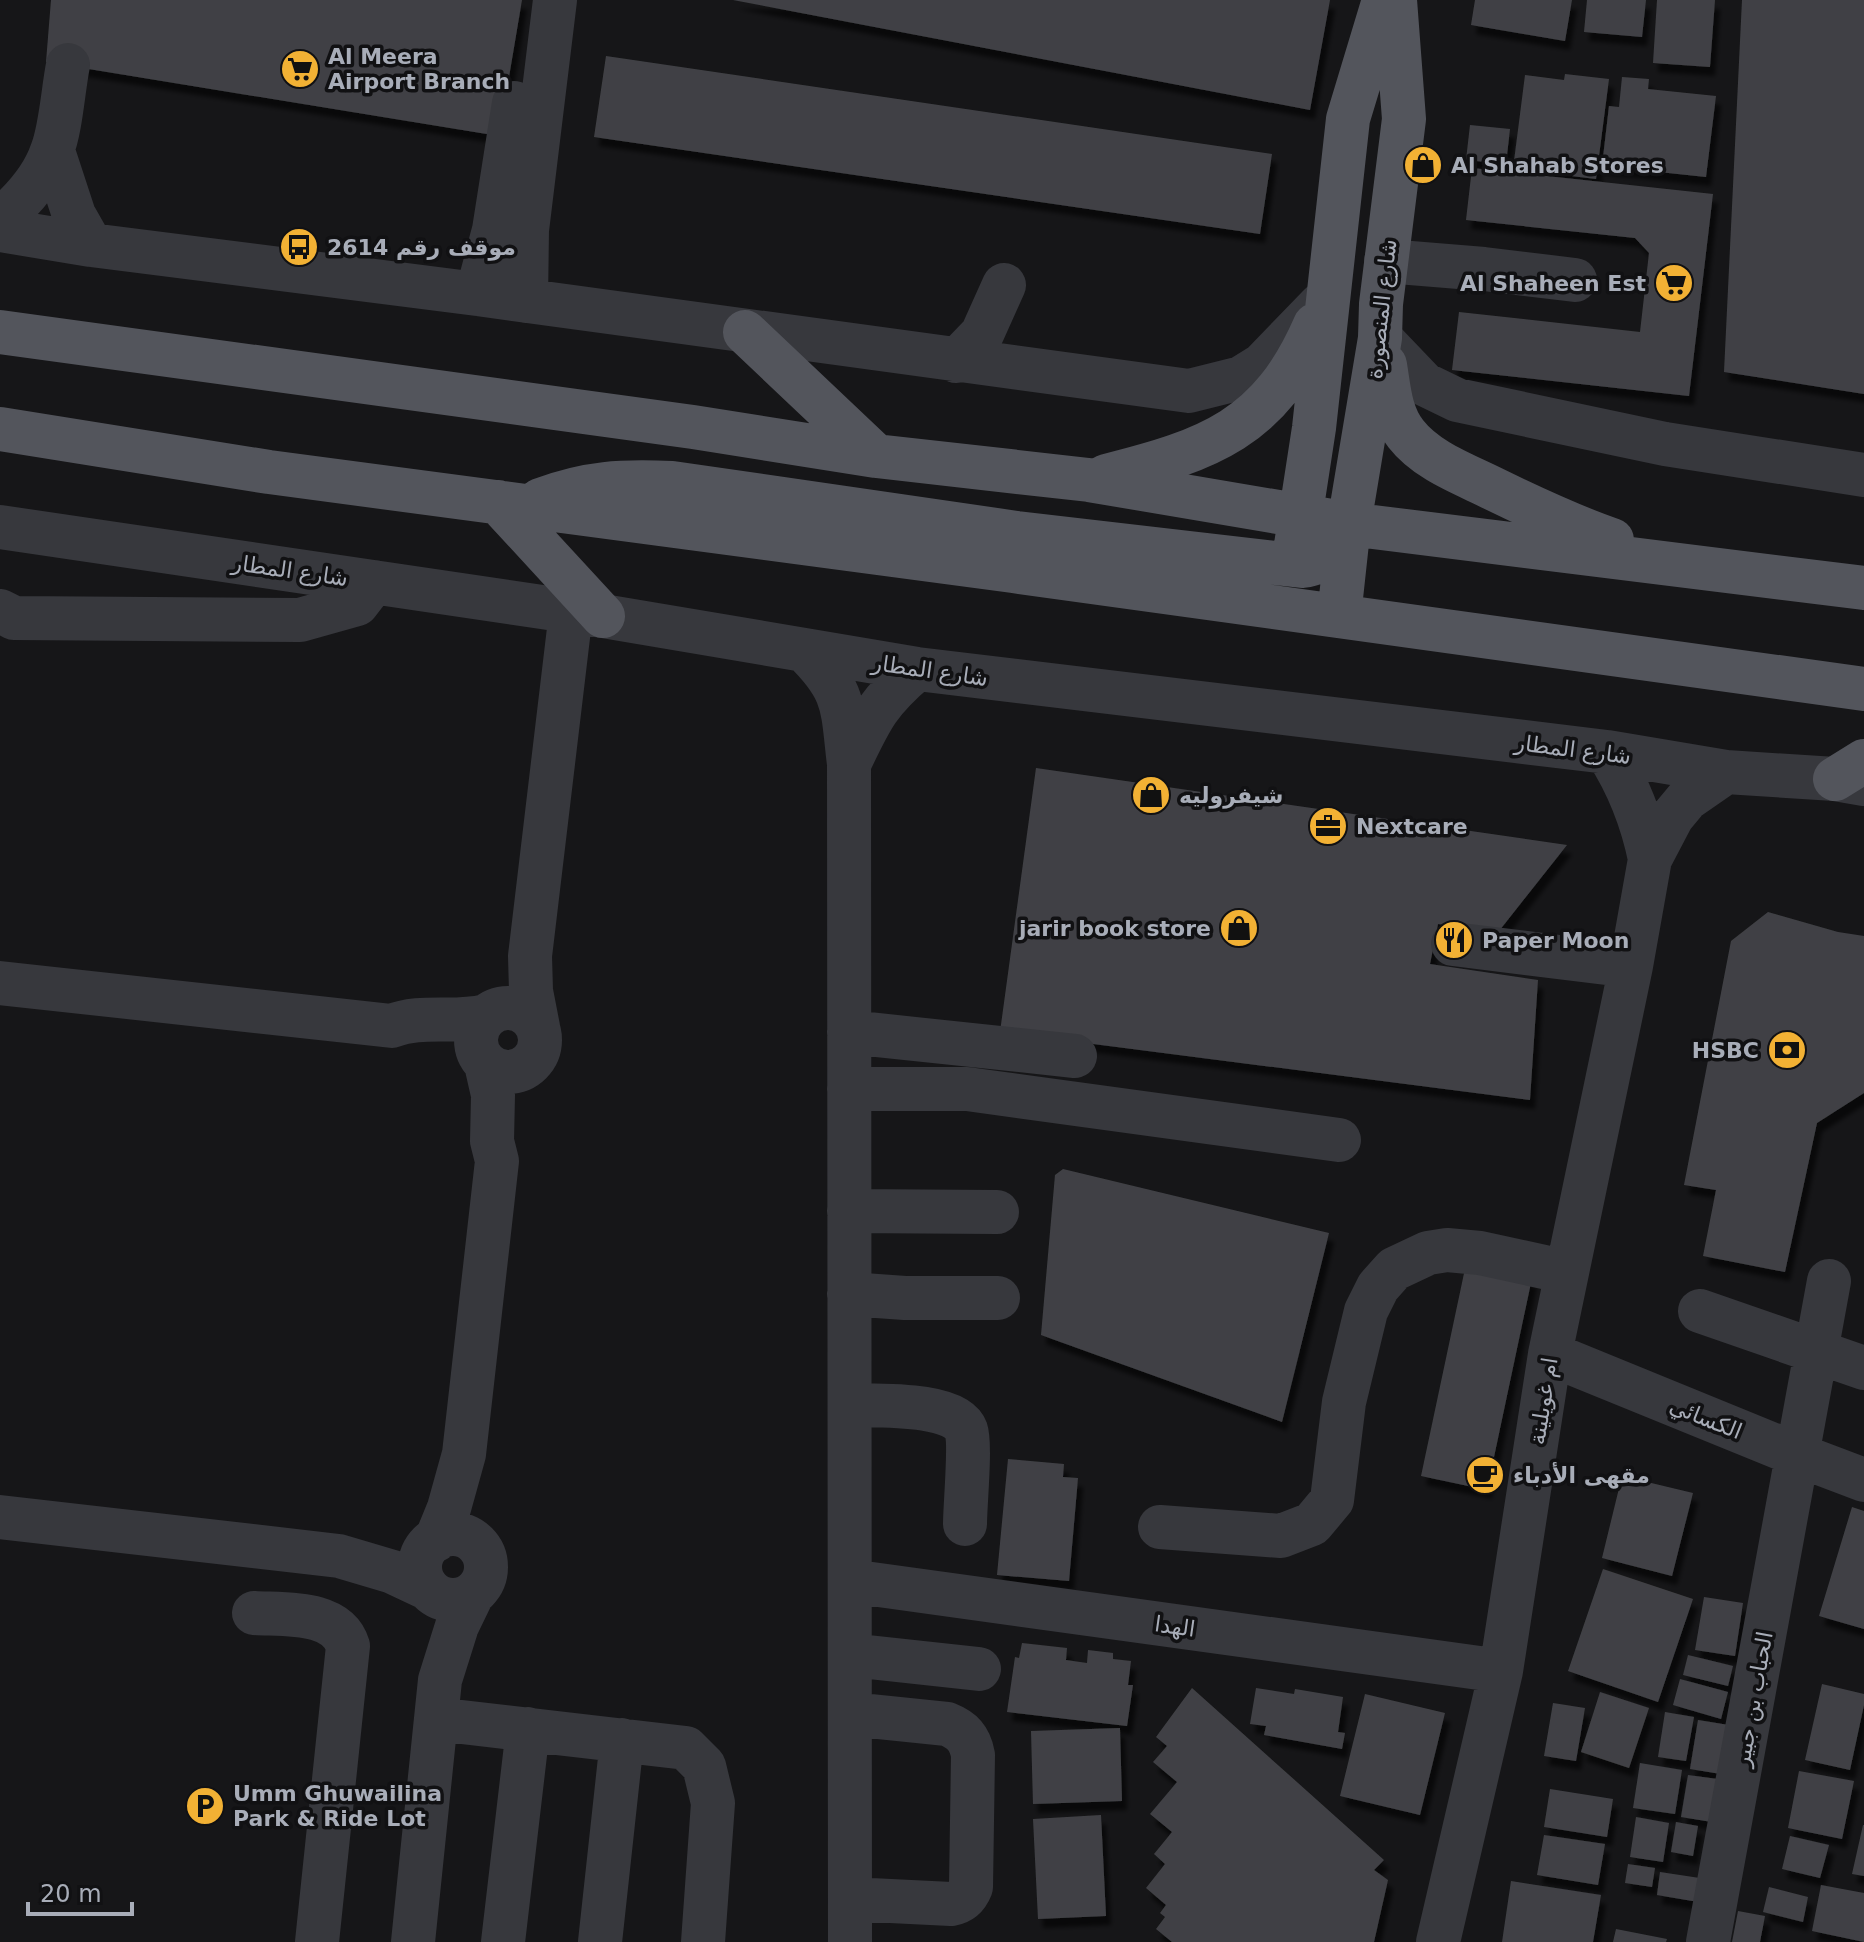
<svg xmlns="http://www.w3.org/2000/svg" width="1864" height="1942" viewBox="0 0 1864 1942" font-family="'DejaVu Sans','Noto Sans Arabic',sans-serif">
<defs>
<filter id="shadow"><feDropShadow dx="5" dy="9" stdDeviation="2" flood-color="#0009"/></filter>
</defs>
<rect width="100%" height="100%" fill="#161618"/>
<!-- building -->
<path fill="#404145" filter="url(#shadow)" d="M51,0H522L499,136L46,62Z
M733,0H1330L1310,110Z
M1475,0H1572L1565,41L1471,25Z
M1587,0H1646L1642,37L1584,32Z
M1657,0H1715L1710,67L1653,63Z
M1742,0H1864V394L1724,372Z
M606,56L1272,154L1260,234L594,137Z
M1565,74L1609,79L1596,179L1513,169L1525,75L1564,80Z
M1622,77L1649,79L1648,89L1716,96L1706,177L1602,166L1609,106L1619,107Z
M1470,125L1510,129L1506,164L1466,160Z
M1472,168L1713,194L1689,396L1452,370L1459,312L1640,332L1649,253L1635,238L1466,220Z
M1036,768L1567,845L1499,931L1438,924L1430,964L1538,980L1530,1100L1000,1032Z
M1768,912L1838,932L1864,936V1093L1817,1123L1785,1272L1703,1256L1716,1190L1684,1185L1731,941Z
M1063,1169L1329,1233L1282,1422L1041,1335L1055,1175Z
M1466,1264L1532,1278L1487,1490L1421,1476Z
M1008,1459L1064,1464L1063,1477L1078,1478L1069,1581L997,1575Z
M1622,1476L1693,1493L1672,1576L1602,1558Z
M1852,1507L1864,1511V1629L1819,1616Z
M1603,1569L1693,1599L1658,1702L1568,1671Z
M1704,1597L1743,1603L1735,1656L1695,1650Z
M1022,1643L1067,1648L1066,1660L1087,1663L1088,1650L1113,1653V1659L1131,1661L1128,1685H1133L1127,1726L1007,1712L1015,1657L1019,1658Z
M1688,1655L1733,1666L1728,1686L1683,1675Z
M1680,1679L1728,1692L1721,1719L1673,1705Z
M1822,1684L1864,1694V1705L1850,1770L1805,1760Z
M1192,1688L1384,1860L1374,1870L1388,1880L1374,1942H1172L1156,1929L1165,1917L1160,1913L1166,1905L1146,1888L1165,1864L1154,1854L1172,1832L1150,1814L1177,1782L1153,1762L1167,1746L1156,1737Z
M1256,1688L1294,1694L1295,1689L1343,1697L1338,1732L1345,1733L1342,1749L1264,1735L1266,1726L1250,1724Z
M1600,1692L1649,1708L1629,1768L1581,1752Z
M1365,1694L1445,1713L1420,1815L1340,1796Z
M1553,1703L1585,1708L1576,1761L1544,1756Z
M1665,1712L1694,1717L1686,1761L1658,1757Z
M1698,1720L1735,1726L1727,1775L1690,1769Z
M1120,1728L1122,1801L1033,1804L1031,1731Z
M1640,1763L1682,1770L1675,1814L1633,1808Z
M1799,1771L1854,1781L1842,1839L1788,1828Z
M1688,1775L1725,1780L1718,1823L1681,1817Z
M1550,1789L1613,1799L1607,1837L1544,1827Z
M1101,1815L1106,1916L1038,1919L1033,1819Z
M1636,1817L1669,1823L1663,1862L1630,1857Z
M1676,1822L1698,1826L1693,1856L1671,1852Z
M1863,1825H1864V1876L1852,1874Z
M1544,1835L1605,1844L1598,1885L1537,1875Z
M1790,1836L1829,1845L1820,1878L1782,1869Z
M1628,1864L1655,1868L1652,1887L1625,1883Z
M1660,1872L1713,1880L1710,1904L1657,1895Z
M1511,1881L1601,1895L1593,1942H1502Z
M1821,1885L1864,1893V1942L1812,1931Z
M1769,1887L1808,1897L1803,1922L1763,1912Z
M1738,1911L1765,1916L1760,1942H1732Z
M1616,1929L1667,1939L1666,1942H1613Z"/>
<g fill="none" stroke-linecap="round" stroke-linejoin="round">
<!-- minor -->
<path stroke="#37383d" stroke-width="44" d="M53,151L74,215L91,245
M0,220C21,202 43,178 52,151C61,128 63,90 68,65
M0,230L91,245L477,294L1189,391L1241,378L1262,365L1320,305
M1386,261L1484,269L1575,280
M477,294L494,230L514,103
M526,301L527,230L555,0
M1380,338L1424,384L1457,400L1665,444L1864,475
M956,361L982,334L1004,285
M0,527L603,616L917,669L1607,752L1726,772L1835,779L1864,784
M0,611L14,618L300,620L357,604L374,582
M804,650C847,692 842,708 849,764L850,1942
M1607,752C1629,786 1642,820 1650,859
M850,762C871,718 878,702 917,669
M1453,944L1631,966
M0,983L392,1026C421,1014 455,1024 486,1016
M476 1040a32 32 0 1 1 64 0a32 32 0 1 1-64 0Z
M538,1027L531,991L530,956L571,612
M849,1032L1075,1056
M849,1089H967L1339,1140
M849,1211L997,1212
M849,1294L905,1298H998
M1700,1311L1864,1368
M1550,1354L1798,1455L1864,1480
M850,1405C876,1406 956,1402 966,1430C971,1444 965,1505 965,1524
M0,1517L339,1556L393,1572L427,1588
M1160,1527L1281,1536L1312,1524L1332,1500L1344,1402L1366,1311L1378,1287L1394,1269L1428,1253L1447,1250L1480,1253L1567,1272
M420 1567a33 33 0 1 1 66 0a33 33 0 1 1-66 0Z
M436,1540L449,1508L464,1454L497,1161L492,1141L493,1095L486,1064
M850,1581L1501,1671
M254,1613C285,1615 337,1610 348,1646L317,1942
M850,1655L979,1669
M850,1714L947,1724C962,1730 970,1738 973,1755L971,1887C967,1897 962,1902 951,1904L850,1899
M436,1719L686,1748L704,1766L713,1803L703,1942
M413,1942L440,1680L457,1626L472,1595
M503,1942L528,1729
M600,1942L622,1740
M1438,1942L1501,1671L1550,1354L1631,966L1650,859L1672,817L1687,799L1726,772
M1708,1942L1829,1281"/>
<!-- major -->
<path stroke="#53555c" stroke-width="44" d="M0,332L693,427L876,456L1089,480L1349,524L1864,588
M745,332L876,456
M1385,365C1389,389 1390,414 1406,434C1427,461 1464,474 1494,489C1533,508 1571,526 1612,540
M0,429L269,472L1013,571L1864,689
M1106,476C1209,450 1270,429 1315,325
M540,500C588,482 621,481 672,483L1017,533L1302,566C1325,563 1343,547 1349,524
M498,502L603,616
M1296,545L1314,428L1348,119L1384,0
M1339,616L1349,524L1380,338L1381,304L1404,119L1395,0
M1835,779L1864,761"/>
</g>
<!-- icons -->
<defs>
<symbol id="supermarket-disc" viewBox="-11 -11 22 22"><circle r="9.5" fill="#f2b134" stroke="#111113"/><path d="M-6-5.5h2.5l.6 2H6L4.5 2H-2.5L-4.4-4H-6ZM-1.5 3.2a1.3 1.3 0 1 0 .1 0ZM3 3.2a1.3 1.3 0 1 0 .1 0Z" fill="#111"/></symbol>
<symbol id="shop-disc" viewBox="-11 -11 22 22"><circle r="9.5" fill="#f2b134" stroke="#111113"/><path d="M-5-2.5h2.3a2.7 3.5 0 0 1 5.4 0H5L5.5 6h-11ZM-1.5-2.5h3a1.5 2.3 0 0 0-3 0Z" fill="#111"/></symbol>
<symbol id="bus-disc" viewBox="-11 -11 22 22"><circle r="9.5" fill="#f2b134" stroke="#111113"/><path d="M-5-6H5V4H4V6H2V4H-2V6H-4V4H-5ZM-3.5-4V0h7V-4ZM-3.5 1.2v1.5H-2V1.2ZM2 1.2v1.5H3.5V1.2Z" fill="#111"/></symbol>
<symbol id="office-disc" viewBox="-11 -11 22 22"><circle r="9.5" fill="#f2b134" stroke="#111113"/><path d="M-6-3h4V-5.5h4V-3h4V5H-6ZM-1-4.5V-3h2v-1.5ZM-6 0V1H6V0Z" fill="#111"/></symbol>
<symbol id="restaurant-disc" viewBox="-11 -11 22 22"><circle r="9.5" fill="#f2b134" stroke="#111113"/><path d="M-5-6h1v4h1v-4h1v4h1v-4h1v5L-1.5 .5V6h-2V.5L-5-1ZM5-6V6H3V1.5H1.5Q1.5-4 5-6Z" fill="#111"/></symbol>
<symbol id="bank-disc" viewBox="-11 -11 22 22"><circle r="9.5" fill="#f2b134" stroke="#111113"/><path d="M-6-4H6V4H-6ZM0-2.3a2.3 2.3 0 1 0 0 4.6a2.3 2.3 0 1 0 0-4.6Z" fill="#111"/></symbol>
<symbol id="cafe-disc" viewBox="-11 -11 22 22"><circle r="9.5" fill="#f2b134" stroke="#111113"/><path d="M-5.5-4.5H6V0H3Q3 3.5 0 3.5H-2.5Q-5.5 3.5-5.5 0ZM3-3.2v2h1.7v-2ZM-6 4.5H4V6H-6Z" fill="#111"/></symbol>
<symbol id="parking-disc" viewBox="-11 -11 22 22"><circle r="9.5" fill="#f2b134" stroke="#111113"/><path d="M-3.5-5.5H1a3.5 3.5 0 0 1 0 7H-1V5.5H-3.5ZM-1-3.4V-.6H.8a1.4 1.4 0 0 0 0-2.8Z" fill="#111"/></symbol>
</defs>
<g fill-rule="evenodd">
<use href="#supermarket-disc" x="278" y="47" width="44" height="44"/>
<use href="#shop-disc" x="1401" y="143" width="44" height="44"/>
<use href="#bus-disc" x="277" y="225" width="44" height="44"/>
<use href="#supermarket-disc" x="1652" y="261" width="44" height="44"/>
<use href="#shop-disc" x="1129" y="773" width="44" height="44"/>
<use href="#office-disc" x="1306" y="804" width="44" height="44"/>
<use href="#shop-disc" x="1217" y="906" width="44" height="44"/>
<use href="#restaurant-disc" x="1432" y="918" width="44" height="44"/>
<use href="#bank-disc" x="1765" y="1028" width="44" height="44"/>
<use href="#cafe-disc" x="1463" y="1453" width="44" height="44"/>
<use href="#parking-disc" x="183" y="1784" width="44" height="44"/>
</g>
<g text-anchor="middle" stroke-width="7" stroke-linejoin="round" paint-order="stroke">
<!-- poi labels -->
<g font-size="22" font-weight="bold" fill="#a8adb8" stroke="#111113" text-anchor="start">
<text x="328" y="64">Al Meera<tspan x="328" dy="25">Airport Branch</tspan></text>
<text x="1451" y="173">Al Shahab Stores</text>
<text x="327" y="255">موقف رقم 2614</text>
<text x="1646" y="291" text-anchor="end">Al Shaheen Est</text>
<text x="1179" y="803">شيفروليه</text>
<text x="1356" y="834">Nextcare</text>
<text x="1211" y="936" text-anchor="end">jarir book store</text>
<text x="1482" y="948">Paper Moon</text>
<text x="1759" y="1058" text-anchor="end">HSBC</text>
<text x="1513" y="1483">مقهى الأدباء</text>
<text x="233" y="1801">Umm Ghuwailina<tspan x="233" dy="25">Park &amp; Ride Lot</tspan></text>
</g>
<!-- street labels -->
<g font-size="22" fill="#a8adb8" stroke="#111113">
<text transform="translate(1381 309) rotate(-84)" y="8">شارع المنصورة</text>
<text transform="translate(290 570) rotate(8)" y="8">شارع المطار</text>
<text transform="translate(930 670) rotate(8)" y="8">شارع المطار</text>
<text transform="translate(1573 749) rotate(7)" y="8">شارع المطار</text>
<text transform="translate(1543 1401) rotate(-81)" y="8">ام غويلينة</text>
<text transform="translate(1706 1418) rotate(22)" y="8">الكسائي</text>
<text transform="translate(1175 1626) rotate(8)" y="8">الهدا</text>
<text transform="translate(1753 1699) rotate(-80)" y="8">الحباب بن جبير</text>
</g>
</g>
<!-- scale -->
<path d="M28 1902v12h104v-12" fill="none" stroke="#a8adb8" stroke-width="4"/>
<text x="40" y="1902" font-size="24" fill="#a8adb8" stroke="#111113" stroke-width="6" paint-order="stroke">20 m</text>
</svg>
